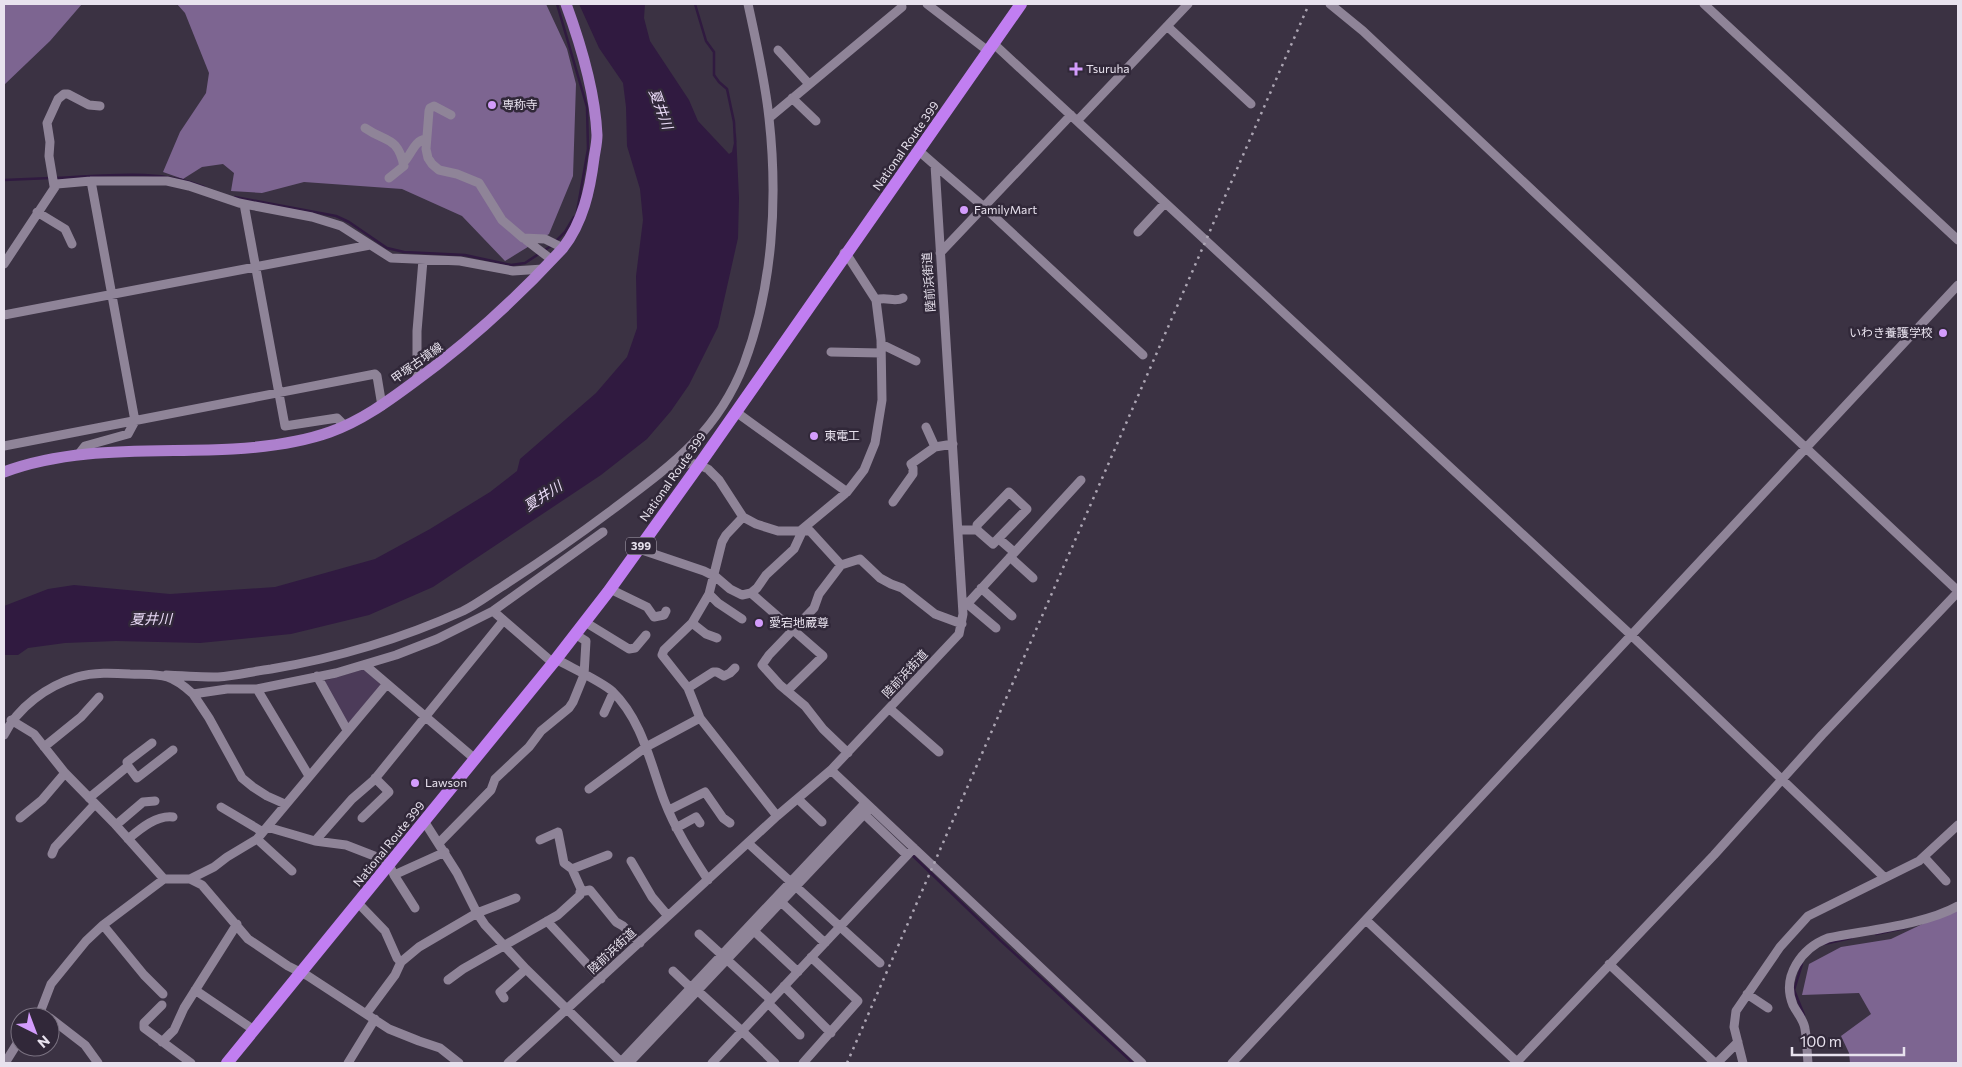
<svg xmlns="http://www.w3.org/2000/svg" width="1962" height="1067" viewBox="0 0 1962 1067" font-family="Commissioner,'Noto Sans JP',sans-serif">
<rect width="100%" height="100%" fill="#3b3243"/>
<!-- green -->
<path fill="#4c3b59" d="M364,669L381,685L347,725L324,681Z"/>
<!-- forest -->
<path fill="#7d6591" d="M4,4H82L50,41L4,85Z
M177,4H546L567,49L576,84L573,176L549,234L505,261L462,216L402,189L304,182L262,193L231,191L234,173L223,164L202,167L183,179L163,172L180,132L206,93L209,73L185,13Z
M1958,907V1063H1850L1849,1053L1841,1036L1871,1014L1859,993L1802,995L1809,964L1841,947L1891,939Z"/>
<!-- water -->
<path fill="#301a40" d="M579,4H645L644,18L650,41L689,100L698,121L729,154L732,152L736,133L739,198L738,238L718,327L689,385L671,411L647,439L601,475L433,587L369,615L291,634L200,643L116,641L65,643L28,648L18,655H4V606L48,589L74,585L170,594L275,587L375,559L430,529L490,492L517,471L520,459L596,393L627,357L637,328L636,276L643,220L640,189L627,146L626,107L623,83L599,48Z"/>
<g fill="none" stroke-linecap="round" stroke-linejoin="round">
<!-- stream -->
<path stroke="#301a40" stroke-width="2.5" d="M557,4L587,107L588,149L577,212
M695,4L706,41L714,52V75L719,82L727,89L734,122L735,142
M56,178C104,176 159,168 204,187
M4,180L51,178
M235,197L336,216L349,222L387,248L404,252L465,255L511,265L525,263L551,246
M555,242L565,232L574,217
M910,853L1000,940L1133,1063
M1876,934L1905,928
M1824,944L1851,938
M1802,964L1794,990L1804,1015"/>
<!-- minor -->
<path stroke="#8f8498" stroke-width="9" d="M927,4L988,51
M1330,4L1363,31L1958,591
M1704,4L1958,240
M1167,26L1251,104
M994,44L1631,635L1885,878
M778,50L809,84
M792,98L816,121
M451,115L434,106L430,108L429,111L426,149L428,158L432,164L439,170L457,174L479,183L502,220L523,238L545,239L563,248
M769,118L902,7
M1077,121L1188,4
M365,128C387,143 397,136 404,166L389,178
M403,163C412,155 413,141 426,139
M935,165L985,208L1143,355
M54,186L49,156L50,142L47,123L58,99L64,94H68L89,105L100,106
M244,204L285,426L337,418L345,426
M37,212L65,229L72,244
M1138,232L1165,203
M526,240L552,260
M940,253L1071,115
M4,264L57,184L91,181H167L189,186L239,203L312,217L341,226L391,258L460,261L513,271L543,269
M876,300C887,296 894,303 903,298
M4,315L370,245
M881,344L916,361
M831,352L881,353
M417,380V331L423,260
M736,412L847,492
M926,427L935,447
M4,446L375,374L377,376L382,406
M78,455L85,446L128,434L135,421L91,181
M893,502L913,474V468L911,464L935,447L953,444
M743,517L726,535L722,542L709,594L692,623L664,650L662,655L688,688L700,718L777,816
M958,530H977L993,544L1027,509L1009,492L977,525V530
M800,531L847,492L864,470L875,443L882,400L881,340L876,300L849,258L844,253
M800,531H810L841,565L860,559L880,578L891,584L902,588L935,614L962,624
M999,539L1014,552
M639,549L704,571L716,577L730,589L742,595L751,593L757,588L766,575L794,549L801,534L800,531H778L756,524L743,517L719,480L708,469L699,465L690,463L670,469
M1010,557L1033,578
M841,565L819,594L814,608L769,655L762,665L780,685L805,706L823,729L848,753
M981,588L1012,616
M610,589L647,607L654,617L664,615L666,611
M751,593L823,656L787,691
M709,594L718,603L742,619
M969,602L970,606L996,628
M963,603L969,602L1081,480
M493,611L553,663
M585,622L629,649L635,648L646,635
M692,623L706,634L717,638
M556,659C570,667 601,681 612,691C642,720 650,762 664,800C675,829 691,854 708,880
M365,665L475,759
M166,675C183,676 201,677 218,677C236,676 254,671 271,669C337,658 401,639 463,611C477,604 490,594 503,586C540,562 576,537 612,510C669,467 717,434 744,364C773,287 778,199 769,118C765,80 756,41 748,4
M317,676L347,730
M688,688L713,672H717L724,676L730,673L735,668
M257,689L309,776
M890,709L939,752
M604,713L613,693
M11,720L34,734L65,773L114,823L164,879H190L214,867L227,857L257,839L386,685
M4,735C18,707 47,686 77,677C94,672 113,673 130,674C161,675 169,672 193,694
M152,743L127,762L128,766L137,778L173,750
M44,747L81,717L99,697
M831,770L1142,1063
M589,789L646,747L700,718
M89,798L128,766
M798,799L822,822
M285,804L267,796L253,787L242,778L209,718L193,694L227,689H257L336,673L396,655L437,639L493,611L603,532
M221,807L263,832
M669,810L705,792L723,818L730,823
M864,814L907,855
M20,818L42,800L65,773
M362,818L389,792L375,778
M424,821L457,873L477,913L485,925L526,969L622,1063
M116,825L143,802L155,801
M267,827L315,841L346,845L382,859L389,864L394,875L445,852
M676,828L696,817L700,823
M128,839C140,829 156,815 173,817
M257,839L292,871
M315,841L352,799L374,780L503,621
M439,843L491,790L495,779L529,747L541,731L569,708L573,702L584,675L586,641L575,634
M748,843L880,963
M52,854L55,847L95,804
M1924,857L1946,881
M631,861L652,897L668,916
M572,869L608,855
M394,875L415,908
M190,879L202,885L248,939L288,966L308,976L389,1029L419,1041L440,1048L459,1063
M580,892L590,890L616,922L623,926L640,943
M781,902L825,943
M358,903L385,931L397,958L401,962
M1366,920L1518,1063
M547,921L601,979
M103,925L144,975L163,994
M754,931L798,972
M699,934L771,1000
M1609,964L1715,1063
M673,971L691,988
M448,980L463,969L558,915L580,895L581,889L572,869L564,863L558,832L540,840
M784,986L831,1033
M195,990L254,1030
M698,991L742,1031L775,1063
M1747,994L1768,1008
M504,998L500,992L526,969
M768,1003L800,1035
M162,1005L144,1023V1028L191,1063
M366,1014L395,975L401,962L419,947L477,913L516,898
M36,1017L41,1010L51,984L86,941L103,925L164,879
M50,1018L85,1045L98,1063
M162,1042L174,1030L184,1008L237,924
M5,1063L20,1039
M348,1063L375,1019
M508,1063L777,816L831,770L959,634L963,614L935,165L919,151
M620,1063L865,803
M629,1063L870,808
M712,1063L914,848
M803,1063L858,1001L811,957
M1232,1063L1958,285
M1516,1063L1714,855L1822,735L1958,592
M1717,1063L1738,1042
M1743,1063L1734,1027L1736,1011L1780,947L1808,916L1919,861L1958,825
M1808,1063C1807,1052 1807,1040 1805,1029C1804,1020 1797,1013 1793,1005C1781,976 1802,948 1828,938C1867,930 1924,925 1958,906"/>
<!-- major -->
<path stroke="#ad80cd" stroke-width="11" d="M4,472C76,445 157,453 233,449C266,447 299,443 330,432C361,421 387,402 414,382C469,342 517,298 563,248C583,222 590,190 594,158C595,151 597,143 597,135C595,91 581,45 566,4"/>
<!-- highway -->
<path stroke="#c17ef1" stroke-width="12" d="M227,1063L553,663L608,592L699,465L1021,4"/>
<!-- rail -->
<path stroke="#aca5b3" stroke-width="2.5" stroke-dasharray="2.5 5" stroke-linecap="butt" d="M847,1063L1309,4"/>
</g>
<!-- markers -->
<g fill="#d39cfc" stroke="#312839" stroke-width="2">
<path d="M1073.5 61.5h5v5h5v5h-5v5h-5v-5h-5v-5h5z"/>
<circle cx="492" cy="105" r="5"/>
<circle cx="964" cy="210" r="5"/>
<circle cx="1943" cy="333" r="5"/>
<circle cx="814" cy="436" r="5"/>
<circle cx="759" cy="623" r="5"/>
<circle cx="415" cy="783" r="5"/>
</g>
<g text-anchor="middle" stroke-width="5" stroke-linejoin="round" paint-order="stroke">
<!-- shield labels -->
<rect fill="#312839" stroke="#b1aab8" stroke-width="1" x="626" y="537.5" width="30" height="17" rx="4"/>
<g font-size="11" font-weight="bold" fill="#e8e2ee">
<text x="641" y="550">399</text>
</g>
<!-- poi labels -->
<g font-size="12" fill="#e8e2ee" stroke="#312839" text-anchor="start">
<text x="1086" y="73">Tsuruha</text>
<text x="502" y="109">専称寺</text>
<text x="974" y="214">FamilyMart</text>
<text x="1933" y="337" text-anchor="end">いわき養護学校</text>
<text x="824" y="440">東電工</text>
<text x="769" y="627">愛宕地蔵尊</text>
<text x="425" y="787">Lawson</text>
</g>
<!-- street labels -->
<g font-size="12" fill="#e8e2ee" stroke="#312839">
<text transform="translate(906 146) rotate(-55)" y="4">National Route 399</text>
<text transform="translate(929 282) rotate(-94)" y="4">陸前浜街道</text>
<text transform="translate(417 363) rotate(-36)" y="4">甲塚古墳線</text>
<text transform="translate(673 477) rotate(-55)" y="4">National Route 399</text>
<text transform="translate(905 674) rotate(-47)" y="4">陸前浜街道</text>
<text transform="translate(389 844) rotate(-51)" y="4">National Route 399</text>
<text transform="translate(612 951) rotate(-43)" y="4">陸前浜街道</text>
</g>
<!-- water labels -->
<g font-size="14" font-style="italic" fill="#eadbf7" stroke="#312839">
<text transform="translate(661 109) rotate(70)" y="5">夏井川</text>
<text transform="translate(543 496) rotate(-33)" y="5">夏井川</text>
<text x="151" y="624">夏井川</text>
</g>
</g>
<!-- border -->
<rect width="1962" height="1067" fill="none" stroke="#e8e2ee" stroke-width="10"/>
<!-- north arrow -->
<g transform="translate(35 1032) rotate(138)"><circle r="24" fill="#312839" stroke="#7a7281"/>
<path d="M0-4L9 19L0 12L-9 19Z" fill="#d39cfc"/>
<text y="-8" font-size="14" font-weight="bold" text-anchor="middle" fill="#e8e2ee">N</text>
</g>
<!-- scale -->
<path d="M1792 1047v8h112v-8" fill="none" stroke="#e8e2ee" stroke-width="2.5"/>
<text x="1800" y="1047" font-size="15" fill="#e8e2ee" stroke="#312839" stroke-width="4" paint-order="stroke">100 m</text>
</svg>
